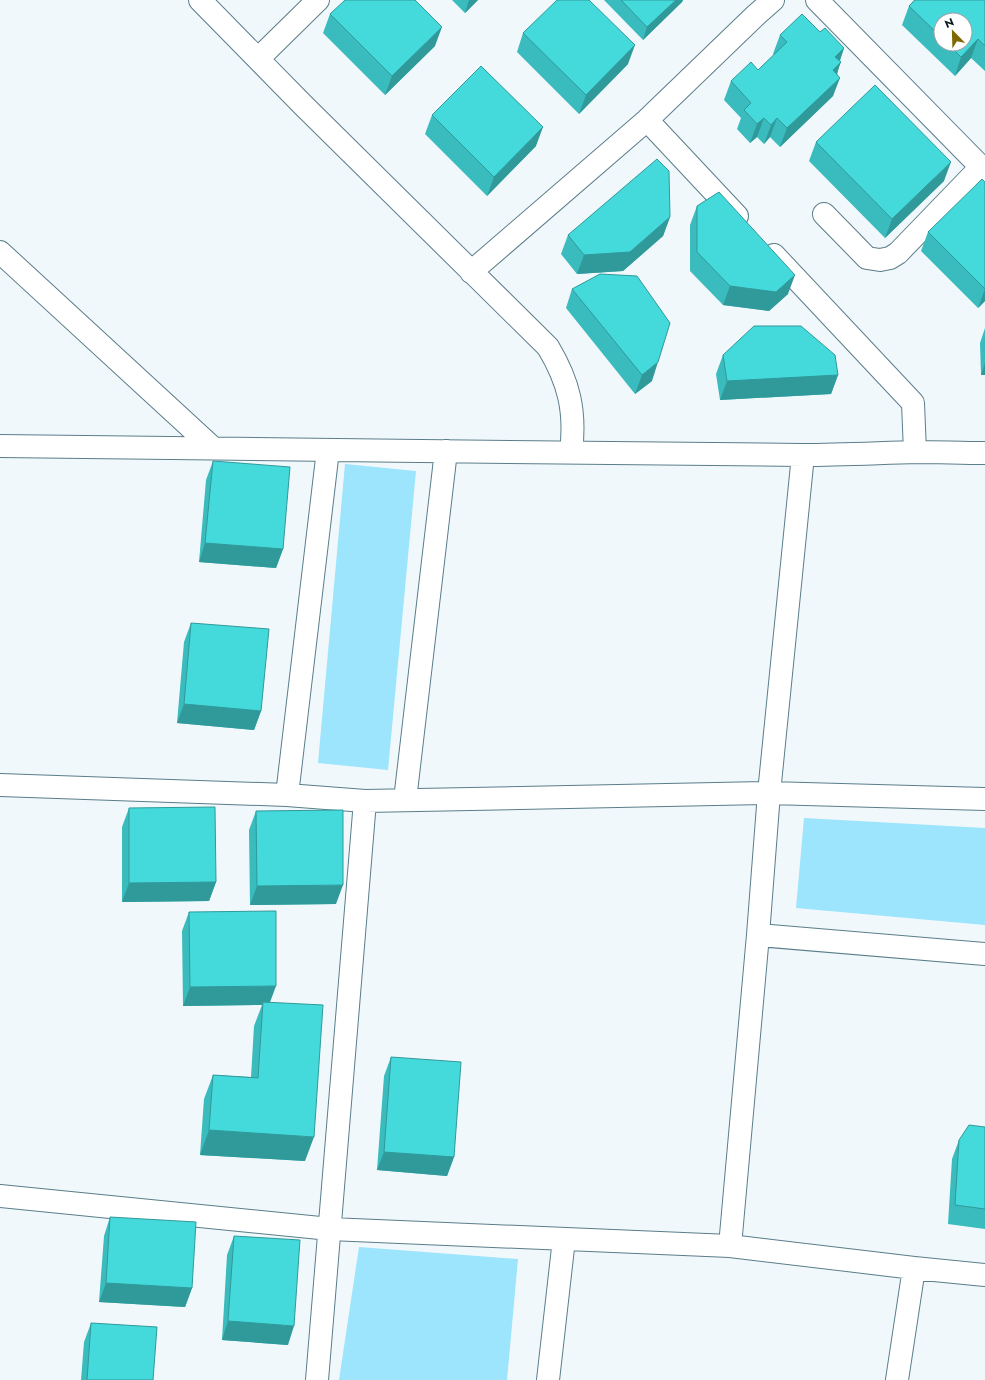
<svg xmlns="http://www.w3.org/2000/svg" width="985" height="1380" viewBox="0 0 985 1380" font-family="Jost,sans-serif">
<rect width="100%" height="100%" fill="#f0f8fb"/>
<!-- green -->
<path fill="#9de4fd" d="M345,464L416,471L388,770L318,763Z
M804,818L985,828V925L796,908Z
M359,1247L518,1259L507,1380H339Z"/>
<g fill="none" stroke-linecap="round" stroke-linejoin="round">
<defs>
<path id="minor" d="M200,0L303,105L548,347C569,382 576,411 571,452
M817,0L985,171
M258,59L318,0
M647,120L737,216
M824,214L867,258L880,260L890,258L898,253L981,167
M0,252L213,448
M774,255L913,403L915,452
M471,272L647,120L756,15L773,0
M0,446C267,449 535,453 802,455C840,455 878,453 916,452C939,452 962,453 985,453
M0,785L287,795L365,801L769,793L985,799
M287,795L328,450
M405,800L446,451
M758,935L985,954
M0,1196L330,1229L730,1246L914,1268L985,1275
M730,1246L758,935L769,793L803,455
M317,1380L365,801
M548,1380L564,1239
M897,1380L914,1268"/>
</defs>
<!-- minor casing -->
<use href="#minor" stroke="#5a7d8a" stroke-width="24"/>
<!-- minor -->
<use href="#minor" stroke="#fff" stroke-width="22"/>
</g>
<!-- wall -->
<path fill="#3abbbd" fill-rule="evenodd" d="M452,0H478L465,13Z
M604,0H683L682,2L643,40Z
M914,0H985V71L971,58L955,76L902,25L909,6ZM941,20L965,44H941Z
M330,14L435,46L385,95L323,33Z
M820,32L844,48L840,61L833,96L780,147L770,137L764,144L757,137L750,143L737,129L741,118L724,100L731,81L758,70L774,55L773,54L780,35Z
M523,33L628,64L579,114L517,52Z
M432,115L536,146L487,196L425,134Z
M816,142L944,181L885,238L809,161Z
M985,182V301L978,308L921,251L928,232Z
M697,206L788,294L769,311L723,305L690,271V225Z
M670,217L663,236L623,271L577,274L561,254L568,235Z
M572,289L652,381L635,394L566,308Z
M985,328V375H981L980,343Z
M723,355L838,375L831,394L720,400L716,374Z
M213,461L283,549L276,568L199,562L206,480Z
M191,623L261,711L254,730L177,723L184,642Z
M129,808L216,882L209,901L122,902V827Z
M256,811L336,904L250,905L249,830Z
M189,912L270,1002L305,1161L200,1155L204,1099L213,1075L251,1077L254,1026L262,1005L183,1006L182,931Z
M391,1057L454,1157L447,1176L377,1170L384,1076Z
M985,1127V1229L948,1224L952,1159L959,1140Z
M110,1217L192,1288L185,1307L99,1302L104,1236Z
M234,1236L288,1345L222,1340L227,1255Z
M91,1323L153,1380H81L84,1342Z"/>
<!-- shaded-wall -->
<path fill="#30999a" d="M469,0H478L465,13Z
M676,0H683L682,2L643,40L647,27Z
M442,27L435,46L385,95L392,76Z
M978,39L971,58L955,76L961,57Z
M635,45L628,64L579,114L586,95Z
M844,48L838,65L841,62L834,81L826,89L835,57Z
M840,78L833,96L780,147L787,128Z
M764,118L757,137L750,143L757,124Z
M777,118L770,137L764,144L771,125Z
M543,127L536,146L487,196L494,177Z
M951,162L944,181L885,238L892,219Z
M670,217L663,236L623,271L577,274L584,255Z
M795,275L788,294L769,311L723,305L730,286Z
M985,289V301L978,308Z
M658,362L652,381L635,394L642,375Z
M985,363V375H981Z
M838,375L831,394L720,400L727,381Z
M205,543L283,549L276,568L199,562Z
M184,704L261,711L254,730L177,723Z
M216,882L209,901L122,902L129,883Z
M343,885L336,904L250,905L257,886Z
M276,986L269,1005L263,1002L262,1005L183,1006L190,987Z
M209,1130L314,1137L305,1161L200,1155Z
M384,1152L454,1157L447,1176L377,1170Z
M106,1283L192,1288L185,1307L99,1302Z
M228,1321L294,1326L288,1345L222,1340Z"/>
<!-- building -->
<path fill="#44dadc" stroke="#30999a" d="M345,0H415L442,27L392,76L330,14Z
M557,0H589L635,45L586,95L523,33Z
M621,0H676L647,27Z
M915,0H985V46L978,39L961,57L948,44H965V20H941V37L909,6Z
M802,14L820,32L825,28L844,48L835,57L841,62L833,70L840,78L787,128L777,118L771,125L764,118L757,124L744,110L751,103L731,81L751,62L758,70L787,42L780,35Z
M481,66L543,127L494,177L432,115Z
M875,85L951,162L892,219L816,142Z
M657,159L669,171L670,217L630,252L584,255L568,235Z
M982,179L985,182V289L928,232Z
M719,192L795,275L776,292L730,286L697,252V206Z
M600,274L637,276L670,323L658,362L642,375L572,289Z
M754,326H801L835,355L838,375L727,381L723,355Z
M213,461L290,467L283,549L205,543Z
M191,623L269,629L261,711L184,704Z
M215,807L216,882L129,883V808Z
M343,810V885L257,886L256,811Z
M276,911V986L190,987L189,912Z
M263,1002L323,1005L314,1137L209,1130L213,1075L258,1078Z
M391,1057L461,1062L454,1157L384,1152Z
M969,1125L985,1127V1209L955,1205L959,1140Z
M110,1217L196,1222L192,1288L106,1283Z
M234,1236L300,1240L294,1326L228,1321Z
M91,1323L157,1327L153,1380H87Z"/>
<!-- north arrow -->
<g transform="translate(953 32) rotate(337)"><circle r="19" fill="#ffffff" stroke="#9ea3a5"/>
<path d="M0-3L7 15L0 10L-7 15Z" fill="#806900"/>
<text y="-6" font-size="11" font-weight="bold" text-anchor="middle" fill="#0c1a1f">N</text>
</g>
</svg>
